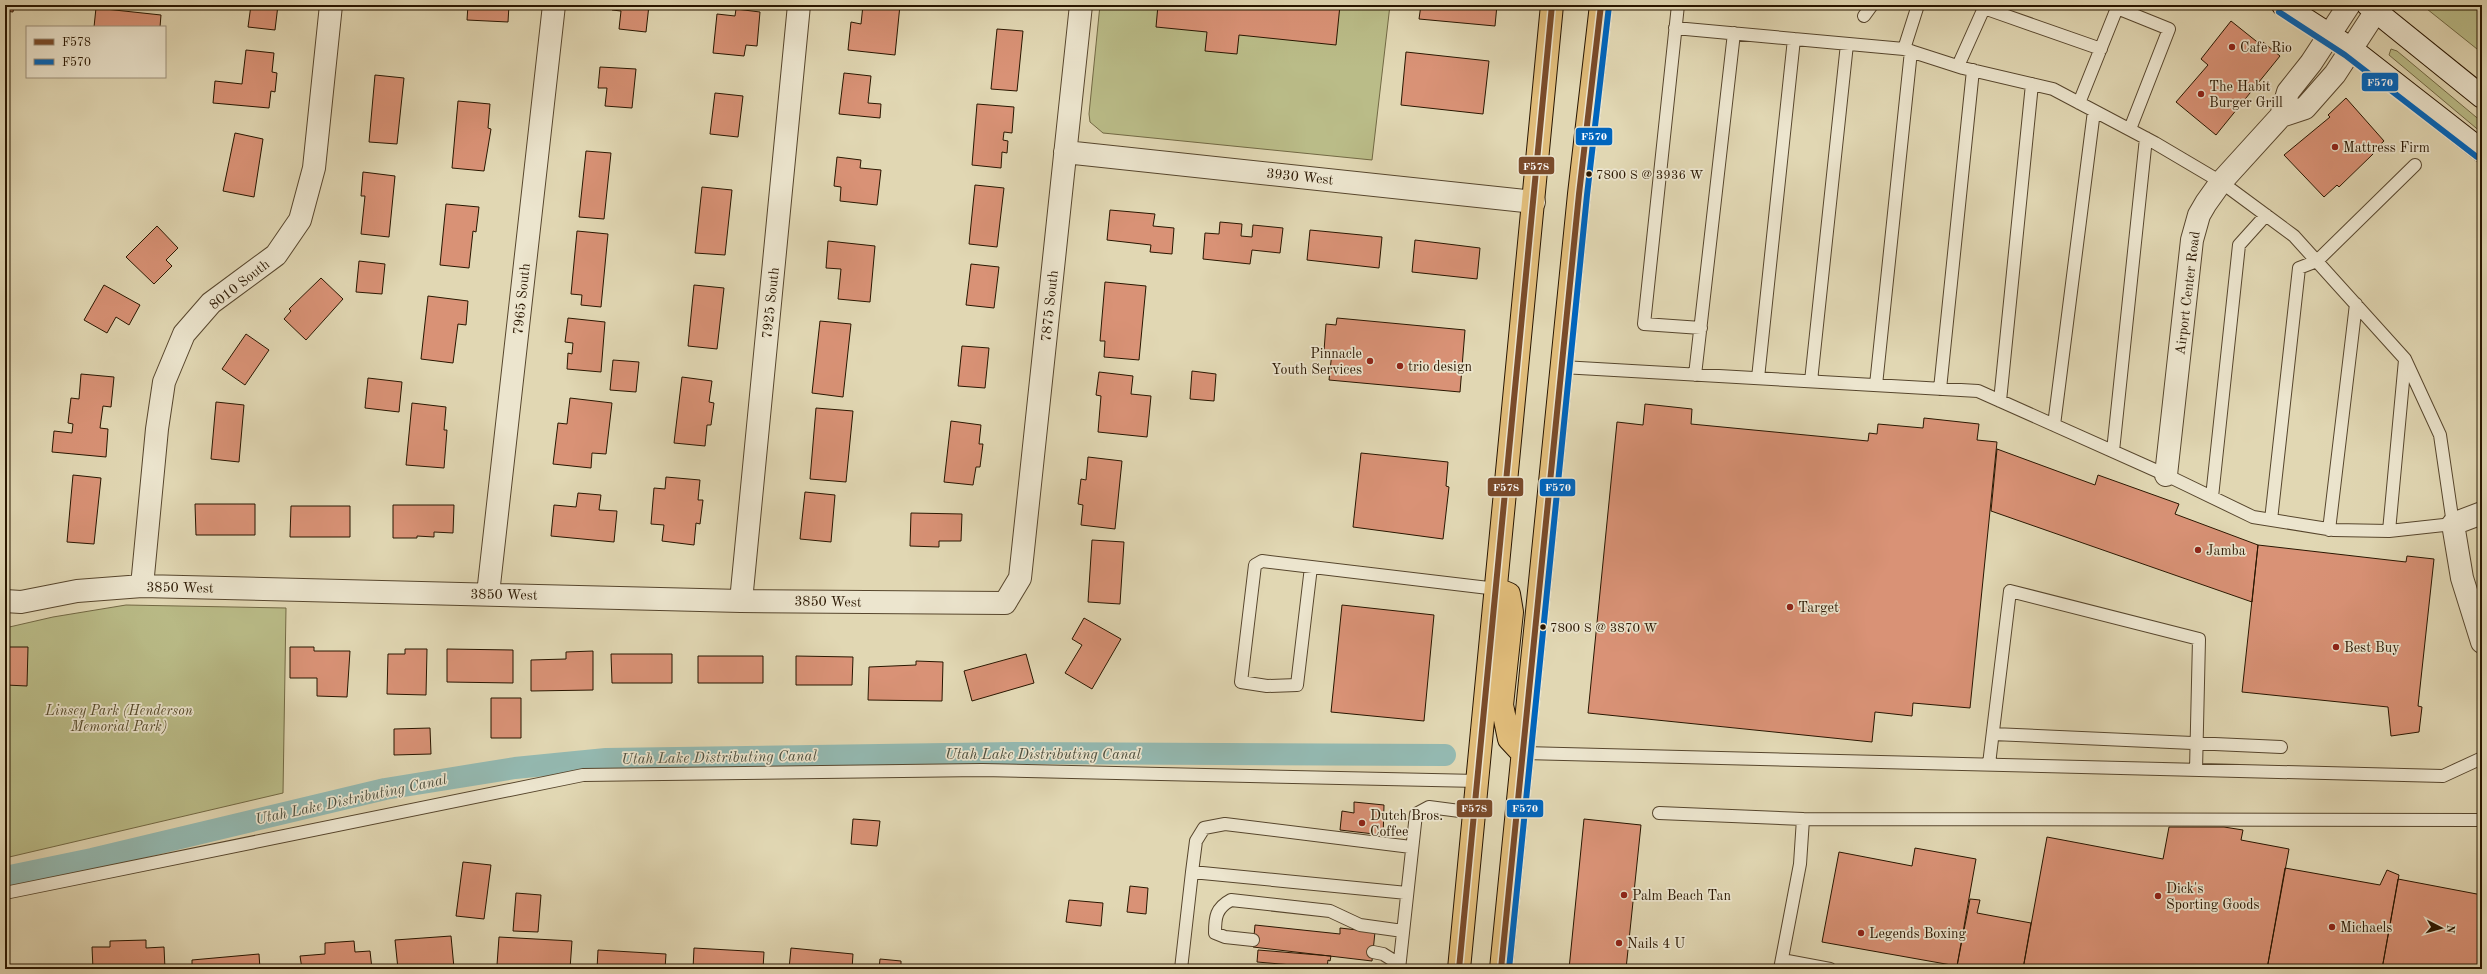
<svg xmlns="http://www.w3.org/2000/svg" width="2487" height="974" viewBox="0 0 2487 974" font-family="'Old Standard TT',serif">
<rect width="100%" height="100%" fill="#e1d7b3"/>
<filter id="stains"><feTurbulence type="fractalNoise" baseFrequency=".005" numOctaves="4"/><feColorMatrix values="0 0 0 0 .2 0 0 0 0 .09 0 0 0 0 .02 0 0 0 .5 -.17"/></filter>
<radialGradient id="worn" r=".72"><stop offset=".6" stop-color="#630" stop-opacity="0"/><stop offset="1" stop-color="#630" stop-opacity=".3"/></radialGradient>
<!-- green -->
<path fill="#babc88" stroke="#726944" d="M1100,5H1390L1372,160L1103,133L1090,122L1089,114Z
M2422,5H2482V53Z
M2391,49L2397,51L2482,122V133L2389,55Z
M126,605L286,608L283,793L5,858V628L53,617Z"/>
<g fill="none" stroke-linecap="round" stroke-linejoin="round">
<!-- canal -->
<path stroke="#94b9b1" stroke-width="22" d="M5,877L92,859L385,789L515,768L606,759L1014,753L1445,755"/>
</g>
<!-- building -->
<path fill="#d99276" stroke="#291600" d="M5,5H14L13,12L5,11Z
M251,5H278L275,30L248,27Z
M468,5H509L508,22L467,20Z
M613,5H649L646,32L619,29L621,11L612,10Z
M863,5H900L895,55L848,50L851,22L861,24Z
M1158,5H1340L1336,45L1239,35L1237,54L1205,51L1207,32L1156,27Z
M1421,5H1497L1495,26L1419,19Z
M96,8L161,15L160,27H94Z
M736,9L760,12L757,46L746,45L744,56L713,53L717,14L735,16Z
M2231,21L2261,45L2263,42L2280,56L2216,135L2176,102L2208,65L2201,59Z
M997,29L1023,31L1017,91L991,89Z
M246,50L274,53L272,72L277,73L275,92L271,91L269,108L213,103L215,81L242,84Z
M1406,52L1489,61L1483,114L1401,105Z
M600,67L636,69L632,108L605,106L607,88H598Z
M844,73L871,76L868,103L881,104L880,118L839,114Z
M375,75L404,78L397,144L369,142Z
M715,93L743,96L738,137L710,134Z
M2346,98L2384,141L2372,152L2373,154L2339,187L2337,185L2324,197L2284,155L2330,117L2328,115Z
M458,101L490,104L488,128L491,129L484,171L452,168Z
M977,104L1014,107L1012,133L1004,132L1003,140L1008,141L1007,153L1002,152L1001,168L972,165Z
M235,133L263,139L254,197L223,191Z
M586,151L611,153L604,219L579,217Z
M837,157L861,160L860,168L881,170L877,205L840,201L841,187L834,186Z
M363,172L395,176L389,237L361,234L365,196H361Z
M975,185L1004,188L997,247L969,244Z
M702,187L732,190L725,255L695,253Z
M446,204L479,207L476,232L473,231L469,268L440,265Z
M1110,210L1155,214L1153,226L1174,228L1172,254L1150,252L1151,245L1107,240Z
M1220,222L1242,224L1241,236L1252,237L1253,225L1283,228L1280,253L1252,250L1250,264L1203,259L1205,233L1219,234Z
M157,226L178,248L166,260L172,266L154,284L126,257Z
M1310,230L1382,237L1379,268L1307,260Z
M577,231L608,234L601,307L581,305L582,295L571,294Z
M1415,240L1480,248L1477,279L1412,272Z
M828,241L875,246L870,302L838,299L841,269L826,268Z
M359,261L385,264L382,294L356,292Z
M971,264L999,267L994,308L966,305Z
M321,278L343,299L306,340L284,319L291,311L289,309Z
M1105,282L1146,286L1139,360L1104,357L1105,341H1100Z
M104,285L140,305L129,325L116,317L107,333L84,320Z
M694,285L724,288L717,349L688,346Z
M428,296L468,301L466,325L458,324L453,363L421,359Z
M568,318L605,322L601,372L567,369L568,353L572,354L573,343L565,342Z
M1337,318L1465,330L1460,392L1329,380L1332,352L1324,351L1326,324L1336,325Z
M820,321L851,324L843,397L812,393Z
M246,334L269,350L245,385L222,369Z
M962,346L989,348L985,388L958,386Z
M613,360L639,362L636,392L610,390Z
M1192,371L1216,374L1214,401L1190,399Z
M1099,372L1133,376L1131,394L1151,396L1147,437L1098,432L1101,396L1096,395Z
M81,374L114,377L111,407L103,406L100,428L108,429L106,457L52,452L54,431L72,433L73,424L68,423L71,398L79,399Z
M682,377L712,381L709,402L714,403L711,425H707L705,446L674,443Z
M368,378L402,382L399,412L365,408Z
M570,398L612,403L606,454L592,453L591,468L553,464L558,423L567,424Z
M216,402L244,405L239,462L211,459Z
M412,403L446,407L444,430H447L444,468L406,465Z
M1645,404L1692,409L1691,424L1868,441L1869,433L1877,434L1878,424L1923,428L1924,418L1979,424L1977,440L1997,442L1970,708L1913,703L1912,716L1875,712L1872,742L1588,713L1617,422L1643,425Z
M816,408L853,411L846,482L810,479Z
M951,421L981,425L979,444H983L980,467H976L973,485L944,482Z
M1997,449L2095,485L2098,475L2179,504L2175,514L2258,545L2252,602L1991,511Z
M1361,453L1448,462L1446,486L1449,487L1443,539L1353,527Z
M1088,457L1122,461L1115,529L1081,525L1083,505L1078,504L1081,479L1086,480Z
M73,475L101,478L94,544L67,542Z
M666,477L700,480L698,500H703L700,524L696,523L694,545L662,541L664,525L651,524L654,488L665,489Z
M805,492L835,495L831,542L800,539Z
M578,493L601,495L599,510L617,511L614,542L551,536L554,505L576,507Z
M195,504H255V535H196Z
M393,505H454L453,533L434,532V537L417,536V538H393Z
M291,506H350V537H290Z
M911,513L962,514L961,541H939V547L910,546Z
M1092,540L1124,542L1120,604L1088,602Z
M2258,545L2406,562L2407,556L2434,559L2418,706L2422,707L2419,732L2391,736L2388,707L2242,692Z
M1342,605L1434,615L1424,721L1331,712Z
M1084,618L1121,639L1092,689L1065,673L1082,645L1072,639Z
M6,647H28L27,686L6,685Z
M290,647H314V651H350L347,697L317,696V678H290Z
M405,649H427L426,695L387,694L388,654H405Z
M447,649L513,650V683L447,682Z
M593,651V690L531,691V660L566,659V652Z
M611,654H672V683H612Z
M1026,654L1034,683L972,701L964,671Z
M698,656H763V683H698Z
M796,656L853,657L852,685H796Z
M916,661L943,662L942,701L868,700L869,667L916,665Z
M491,698H521V738H491Z
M430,728L431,754L394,755V729Z
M1354,802L1384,805L1383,840H1374V834L1340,830L1342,811L1354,813Z
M853,819L880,821L877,846L851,844Z
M1584,819L1641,825L1626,969H1569Z
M2169,827H2224L2243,830L2241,840L2289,849L2267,969H2023L2047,837L2163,859Z
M1915,848L1976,859L1957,966L1822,942L1839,852L1912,866Z
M463,862L491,865L484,919L456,916Z
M2285,868L2380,885L2387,870L2399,875L2382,969H2267Z
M2398,879L2482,895V969H2382Z
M1130,886L1148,888L1146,914L1127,912Z
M516,893L541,895L538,932L513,931Z
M1970,899L1980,900L1977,913L2031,923L2023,969H1971L1957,966Z
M1069,900L1103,903L1101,926L1066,922Z
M1255,925L1340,934V928L1375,932L1372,961L1253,947Z
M451,936L454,968L398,969L395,940Z
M499,937L572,941L570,969L497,965Z
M146,940V948L164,947L165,969H93L92,947H110V941Z
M354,941L355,952L370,951L372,969H302L300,956L325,954V943Z
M694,948L764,952L763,969H693Z
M791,948L853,954L852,969H789Z
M598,950L666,954L665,969H597Z
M1258,950L1331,956L1330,961L1328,960L1327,968L1257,962Z
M259,954L260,969H192V960Z
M880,959L901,961V969H879Z"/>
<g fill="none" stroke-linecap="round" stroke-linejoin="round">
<defs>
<path id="service" d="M1678,5L1644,324L1701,328
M1864,16L1872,5
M1904,49L1918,5
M1958,66L1984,8L2101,49
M2079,103L2117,8L2169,29L2130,129
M1562,367L1978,391L2166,475L2253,517L2334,530L2389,531L2453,524L2440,435L2405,359L2294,236L2221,182L2155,143L2053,89L1963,68L1904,49L1675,28
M1695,375L1734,33
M1758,378L1794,39
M1811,381L1847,44
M1876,385L1911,51
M1940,389L1973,70
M2000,401L2032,84
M2054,425L2094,111
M2113,451L2146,138
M2212,497L2239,245L2266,215
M2271,520L2299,268L2317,261L2415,165
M2329,530L2356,304
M2389,531L2405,360
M1311,567L1297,685L1267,686L1241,682L1255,565L1262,561C1340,570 1418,580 1497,589
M1993,734L2281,747
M1522,753L2443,776L2482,758
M1989,764L2010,591L2199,639L2196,770
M1659,813L1803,819L2482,820
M1192,872L1196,841L1204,828L1225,824L1411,847
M5,893L583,775L982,770L1478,781
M1253,940L1225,937L1215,933C1215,917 1216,908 1231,900L1330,911L1360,925L1403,931
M1373,952L1383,954L1399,964
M1782,960L1830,969
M1181,969L1192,872L1407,893
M1399,969L1416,814L1429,807L1475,813
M1780,969L1800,864L1803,819"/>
<path id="minor" d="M2281,116L2305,108L2335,74L2376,11
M1065,152L1534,202
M2166,475L2192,240L2199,215L2206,203L2221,182L2281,116L2288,92L2311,63L2349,5
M2482,513L2453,524L2462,578L2482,642
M142,586L157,429L164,382L184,334L211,303L276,255L300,220L314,168L331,5
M488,594L554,5
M5,601L21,602L77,591L142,586L741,601L1005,603L1020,578L1081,5
M741,601L799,5"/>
<path id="secondary" d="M2283,5L2350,48L2482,151
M2368,5L2482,97"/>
<path id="primary" d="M1497,589L1509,594L1512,612L1502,705L1509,739L1522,753
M1459,969L1552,5
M1501,969L1579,194L1601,5"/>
</defs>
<!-- service casing -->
<use href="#service" stroke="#57462d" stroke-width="14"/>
<!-- minor casing -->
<use href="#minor" stroke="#57462d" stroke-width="24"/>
<!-- secondary casing -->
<use href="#secondary" stroke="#291600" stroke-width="24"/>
<!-- primary casing -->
<use href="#primary" stroke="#291600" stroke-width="24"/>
<!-- service -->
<use href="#service" stroke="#ece5ce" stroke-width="12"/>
<!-- minor -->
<use href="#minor" stroke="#ece5ce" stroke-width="22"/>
<!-- secondary -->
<use href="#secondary" stroke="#ece5ce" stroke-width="22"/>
<!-- primary -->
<use href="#primary" stroke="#e0bc7a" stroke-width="22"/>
<defs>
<path id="bus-1" d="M1459,969L1552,5
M1501,969L1579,194L1601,5"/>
<path id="bus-2" d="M2279,12L2345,55L2477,157
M1509,969L1587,195L1609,6"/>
</defs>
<!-- bus-1 casing -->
<use href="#bus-1" stroke="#ece5ce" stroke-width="9"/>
<!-- bus-2 casing -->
<use href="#bus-2" stroke="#ece5ce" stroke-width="9"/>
<!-- bus-1 -->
<use href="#bus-1" stroke="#7a4b2a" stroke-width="6"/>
<!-- bus-2 -->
<use href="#bus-2" stroke="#0065bd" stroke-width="6"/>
</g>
<!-- markers -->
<g fill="#8f2418" stroke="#ece5ce" stroke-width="1.5">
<circle cx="2232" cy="47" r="4"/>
<circle cx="2201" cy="94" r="4"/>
<circle cx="2335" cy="147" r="4"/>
<circle cx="1370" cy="361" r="4"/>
<circle cx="1400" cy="366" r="4"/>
<circle cx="2198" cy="550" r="4"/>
<circle cx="1790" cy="607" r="4"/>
<circle cx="2336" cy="647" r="4"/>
<circle cx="1362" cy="823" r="4"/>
<circle cx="1624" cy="895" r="4"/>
<circle cx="2158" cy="896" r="4"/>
<circle cx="2332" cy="927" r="4"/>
<circle cx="1861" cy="933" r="4"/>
<circle cx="1619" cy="943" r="4"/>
</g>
<g fill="#291600" stroke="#ece5ce" stroke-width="1.5">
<circle cx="1589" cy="174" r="3.5"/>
<circle cx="1543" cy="627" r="3.5"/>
</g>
<g text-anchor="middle" stroke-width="3.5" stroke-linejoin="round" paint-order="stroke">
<!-- bus labels -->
<g font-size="13" fill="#291600" stroke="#ece5ce" text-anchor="start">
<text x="1596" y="179">7800 S @ 3936 W</text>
<text x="1550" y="632">7800 S @ 3870 W</text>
</g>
<!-- poi labels -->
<g font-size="14" fill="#291600" stroke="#ece5ce" text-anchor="start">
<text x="2240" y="52">Cafe Rio</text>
<text x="2209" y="91">The Habit<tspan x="2209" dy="16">Burger Grill</tspan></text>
<text x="2343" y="152">Mattress Firm</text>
<text x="1362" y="358" text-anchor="end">Pinnacle<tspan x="1362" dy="16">Youth Services</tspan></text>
<text x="1408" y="371">trio design</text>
<text x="2206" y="555">Jamba</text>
<text x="1798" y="612">Target</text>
<text x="2344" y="652">Best Buy</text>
<text x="1370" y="820">Dutch Bros.<tspan x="1370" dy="16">Coffee</tspan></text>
<text x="2166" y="893">Dick's<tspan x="2166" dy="16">Sporting Goods</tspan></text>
<text x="1632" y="900">Palm Beach Tan</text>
<text x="2340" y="932">Michaels</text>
<text x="1869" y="938">Legends Boxing</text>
<text x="1627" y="948">Nails 4 U</text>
</g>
<!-- street labels -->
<g font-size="14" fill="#291600" stroke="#ece5ce">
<text transform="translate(1300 176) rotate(6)" y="5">3930 West</text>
<text transform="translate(239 284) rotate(-38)" y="5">8010 South</text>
<text transform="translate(2187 293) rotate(-83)" y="5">Airport Center Road</text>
<text transform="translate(521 299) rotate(-84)" y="5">7965 South</text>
<text transform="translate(770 303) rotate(-84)" y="5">7925 South</text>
<text transform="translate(1049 306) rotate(-84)" y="5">7875 South</text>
<text transform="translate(180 587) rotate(1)" y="5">3850 West</text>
<text transform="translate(504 594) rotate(1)" y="5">3850 West</text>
<text transform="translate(828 601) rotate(1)" y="5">3850 West</text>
</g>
<!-- park labels -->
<g font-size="14" font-style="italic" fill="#544829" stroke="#ece5ce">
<text x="119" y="715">Linsey Park (Henderson<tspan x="119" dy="16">Memorial Park)</tspan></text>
</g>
<!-- water labels -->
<g font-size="15" font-style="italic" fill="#4e4f3e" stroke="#ece5ce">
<text x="1043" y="759">Utah Lake Distributing Canal</text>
<text transform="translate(719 757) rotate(-1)" y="5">Utah Lake Distributing Canal</text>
<text transform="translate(351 799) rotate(-12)" y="5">Utah Lake Distributing Canal</text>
</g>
</g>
<g stroke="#ece5ce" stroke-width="1.5">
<rect x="2361" y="72" width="38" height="20" rx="4" fill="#0065bd"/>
<rect x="1575" y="127" width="38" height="19" rx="4" fill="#0065bd"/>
<rect x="1518" y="156" width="37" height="19" rx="4" fill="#7a4b2a"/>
<rect x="1487" y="477" width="37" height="20" rx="4" fill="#7a4b2a"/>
<rect x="1539" y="478" width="37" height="19" rx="4" fill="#0065bd"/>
<rect x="1456" y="799" width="37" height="19" rx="4" fill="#7a4b2a"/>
<rect x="1506" y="799" width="38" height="19" rx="4" fill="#0065bd"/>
</g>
<g font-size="11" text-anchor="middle" font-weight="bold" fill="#fff">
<text x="2380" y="86">F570</text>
<text x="1594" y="140">F570</text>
<text x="1536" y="170">F578</text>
<text x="1506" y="491">F578</text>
<text x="1558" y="491">F570</text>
<text x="1474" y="812">F578</text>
<text x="1525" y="812">F570</text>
</g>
<!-- margin -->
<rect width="2487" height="974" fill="none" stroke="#e1d7b3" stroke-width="20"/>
<rect x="6" y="6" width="2475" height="962" fill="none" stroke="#291600" stroke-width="2"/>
<rect x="10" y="10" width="2467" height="954" fill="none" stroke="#291600"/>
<!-- legend -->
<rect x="26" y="26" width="140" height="52" fill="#ece5ce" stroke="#9e927c"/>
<rect x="34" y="39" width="20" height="6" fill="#7a4b2a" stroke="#9e927c"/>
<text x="62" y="46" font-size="12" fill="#291600">F578</text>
<rect x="34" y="59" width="20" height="6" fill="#0065bd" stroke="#9e927c"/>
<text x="62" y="66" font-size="12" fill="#291600">F570</text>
<!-- north arrow -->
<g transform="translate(2441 928) rotate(96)" stroke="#ece5ce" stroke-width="3" paint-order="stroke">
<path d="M0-3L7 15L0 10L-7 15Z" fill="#291600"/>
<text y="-6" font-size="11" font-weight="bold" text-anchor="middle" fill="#291600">N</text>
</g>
<rect width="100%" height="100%" filter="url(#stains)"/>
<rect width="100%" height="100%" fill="url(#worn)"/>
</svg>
